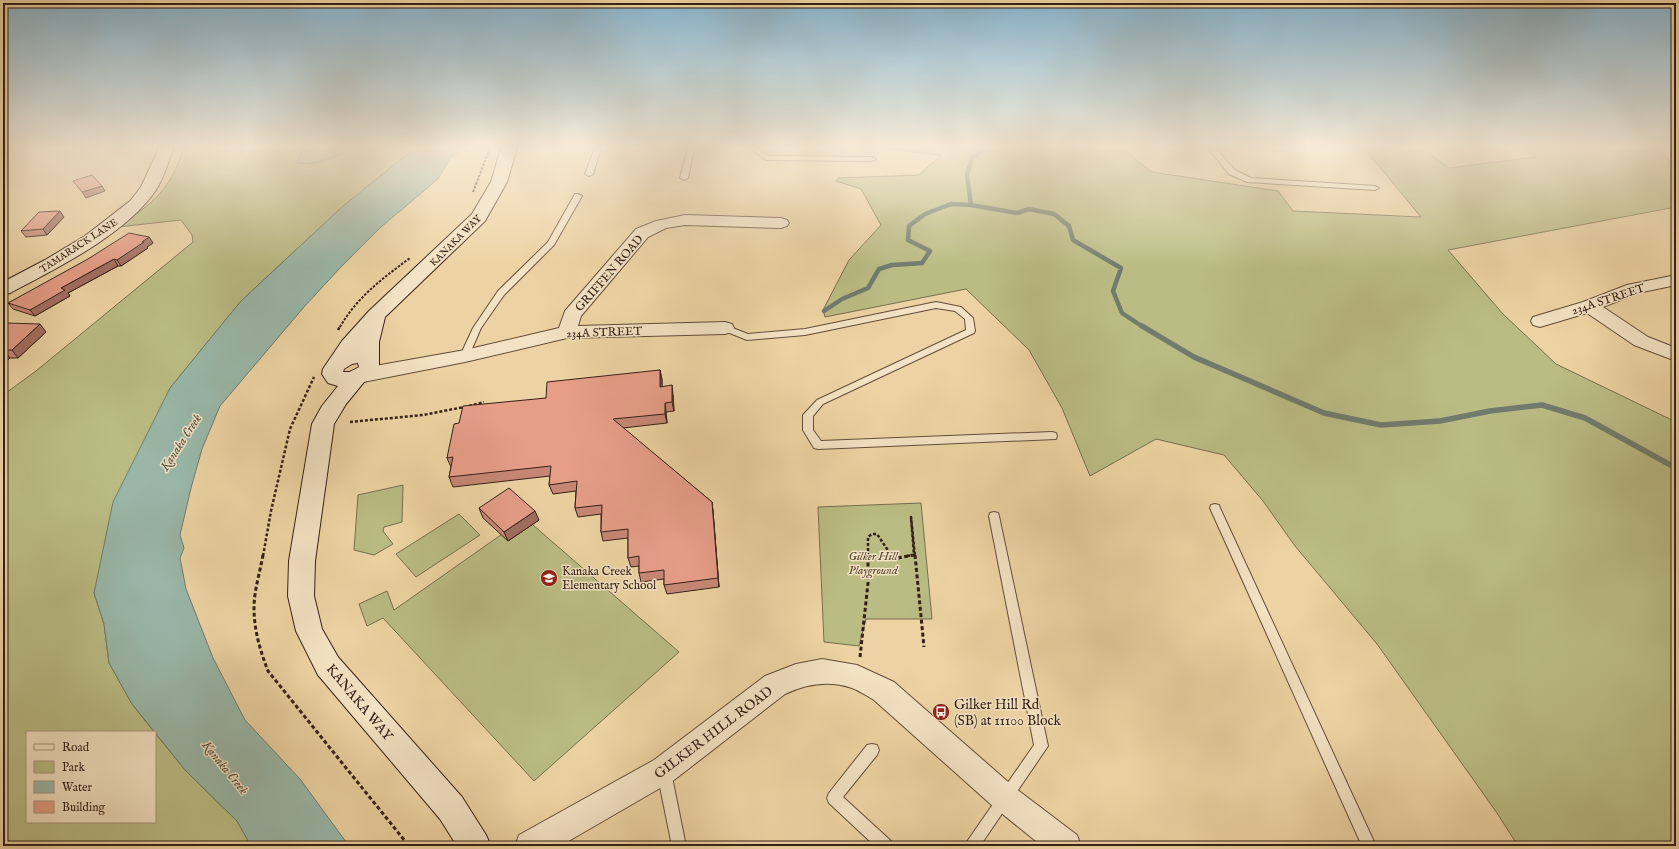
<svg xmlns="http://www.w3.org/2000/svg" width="1679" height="849" viewBox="0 0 1679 849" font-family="'IM FELL English',serif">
<rect width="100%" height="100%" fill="#edd3a3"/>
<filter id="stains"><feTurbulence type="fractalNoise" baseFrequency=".005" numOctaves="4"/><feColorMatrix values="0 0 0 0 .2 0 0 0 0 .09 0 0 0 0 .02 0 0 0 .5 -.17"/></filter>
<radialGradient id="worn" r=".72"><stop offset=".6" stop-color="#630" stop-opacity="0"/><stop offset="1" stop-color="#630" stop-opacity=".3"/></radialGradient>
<!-- green -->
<path fill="#babc84" stroke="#786e4e" d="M184,148H293L302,151L297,163C315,165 328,160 344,152L345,148H415L341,208L241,301L170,388L94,593L104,624L109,663L132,704L154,732H27V822H155V733L186,771L237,821L251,846H3V395L36,371L193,242L192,235L181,220L118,227C156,200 168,193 184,148Z
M888,148H1123C1133,156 1141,165 1152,172L1278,191L1293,211L1421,217L1364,148H1422L1449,168L1536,157L1524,148H1655L1676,166V207L1448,250L1503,314L1556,364L1676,422V846H1518L1497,813L1377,644L1295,546L1263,501L1224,455L1156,439L1090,476L1062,408L1029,350L966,289L825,317L823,310L849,260L881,225L861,189L836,181L838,178L919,175L941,155L889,149Z
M403,485L402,522L384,527L383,531L393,544L374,555L354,550L358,495Z
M921,503L932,619H866L859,646L824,642L818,507Z
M459,514L480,535L416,577L396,554Z
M525,518L679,652L534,781L383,618L367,626L359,604L387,591L394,610Z"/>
<!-- water -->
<path fill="#99b7a8" stroke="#717b6e" d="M293,148H345L344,152C328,160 315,165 297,163L302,151Z
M415,148H462L450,158L438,179L381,227L339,269L304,307L220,406L202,449L191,488L180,535L184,548L180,558L186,589L213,658L245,720L300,779L349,846H251L237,821L186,771L132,704L109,663L104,624L94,593L113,502L170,388L241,301L341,208Z"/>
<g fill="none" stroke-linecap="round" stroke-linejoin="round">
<!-- stream-far1 -->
<path stroke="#717b6e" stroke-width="4.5" d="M979,148L983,150L972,158L967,175L971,205L1017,213L1029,209L1054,214L1069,226L1073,240L1121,268L1113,291L1122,313L1143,327
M824,311L842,299L868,288L879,269L892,265L922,263L930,251L908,240L909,226L925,214L951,204L971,205"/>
<!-- stream -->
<path stroke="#717b6e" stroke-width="5.5" d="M1142,326L1194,357L1324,413L1381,425L1440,421L1490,411L1542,405L1585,418L1676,468"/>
<defs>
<path id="lane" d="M595,148H601L593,174L589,176L585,174Z
M688,148H694L688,178L684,180L680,178Z
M749,148H756L768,156L872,157L876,159L872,161L766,160Z
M1208,148H1215L1235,170L1251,178L1375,186L1379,188L1375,190L1247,182L1229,174Z
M575,194H578L582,196L554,245L504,295L481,328L468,358H462L460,356L473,328L498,291L548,242Z
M936,302L961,307L973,318L975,331L974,333L823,404L813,416V430L821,441L1052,432L1056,433L1057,436L1056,439L818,449L814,448L803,430V415L817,400L966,330L965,319L955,311L936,308L805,335L747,340L722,330L721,328L725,325L748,334L805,329Z
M1215,504L1219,505L1220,508L1376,846H1362L1210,508L1211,505Z
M994,512L998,513L999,516L1048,746L980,846H964L1034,745L989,516L990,513Z
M872,744L877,745L879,750L877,755L843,797L891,841L893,846H875L829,803L827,798L829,793L867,745Z
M664,765L669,767L671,772L686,846H672L657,772L659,767Z"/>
<path id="street" d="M685,215L781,218L787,220L789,223L787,226L781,228L685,225L666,228L648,237L581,316L578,326L725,322L732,324L734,328L732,332L725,334L567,338L465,362L358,383L351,381L348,376L351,371L358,369L465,350L559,328L565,311L636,229L656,221Z
M1676,275V285L1638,293L1603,307L1648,337L1676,348V361L1634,345L1587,313L1540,327L1533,325L1531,321L1533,317L1583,302L1627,285Z
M822,659L857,665L894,682L1015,788L1077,835L1081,846H1042L995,808L874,700C867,696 860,691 852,688C829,680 806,684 785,694L674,780L560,846H515L519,835L654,760L765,676L796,664Z"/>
<path id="secondary" d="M159,148H174C168,161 164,178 156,190C125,235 57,268 10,293L3,295V282L45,260L85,236L130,201L141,187Z
M501,148H517L507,182L485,221L385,317L379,342V367L374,376L364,382L346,404L334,424L315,561L314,596L322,629L338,657L462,797L486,835L491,846H457L440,819L318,675L296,631L288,596L289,561L312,424L322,406L338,386L328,383L322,374L323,369L342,341L369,311L472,214L491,182ZM352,364L358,363L359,367L350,372H343L344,369Z"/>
</defs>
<!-- lane casing -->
<use href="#lane" stroke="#634d3a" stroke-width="2"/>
<!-- street casing -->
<use href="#street" stroke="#634d3a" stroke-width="2"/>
<!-- secondary casing -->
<use href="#secondary" stroke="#352017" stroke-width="2"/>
<!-- path-far2 -->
<path stroke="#352017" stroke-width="2" stroke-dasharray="2.5 1.5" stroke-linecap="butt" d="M473,192L490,148
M340,327C357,297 383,278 410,258"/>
<!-- path-far1 -->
<path stroke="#352017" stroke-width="2.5" stroke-dasharray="3 2" stroke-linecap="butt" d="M338,330L340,326
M469,406L484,402
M350,422L423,415L464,407
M263,556L271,511L290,429L314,377
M868,556V537L872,534H877L891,555L894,556
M907,556L914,555L911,517L915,556"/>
<!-- path -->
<path stroke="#352017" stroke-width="3" stroke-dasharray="4 2.5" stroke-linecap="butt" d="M263,555C260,572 254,591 254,608C254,630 260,650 268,671L409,846
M892,555L898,558L913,555
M915,555L924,647
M860,657L868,583V555"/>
<!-- lane -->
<use href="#lane" fill="#f3e2c3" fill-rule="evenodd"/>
<!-- street -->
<use href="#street" fill="#f3e2c3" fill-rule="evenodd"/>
<!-- secondary -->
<use href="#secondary" fill="#f3e2c3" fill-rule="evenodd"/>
</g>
<!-- wall -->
<path fill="#c78876" stroke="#352017" d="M64,217L47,235L26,237L21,231Z
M149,237L153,243L147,247L148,248L121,266H118L68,293L70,296L35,316L13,309L8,303Z
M3,325L46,332L18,358H10L3,364Z
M660,370L662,380V387L673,395L674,411L666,412L667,423L623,428L712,502L713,511L719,587L667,594L664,585V579L641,582L639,573V566L631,567L628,558V538L603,541L601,532V514L578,517L575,508L576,491L553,494L549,485L550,476L453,487L449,477L451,467L447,458L459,423L546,398Z
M479,508L539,520L508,541L483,518Z"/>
<!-- shaded-wall -->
<path fill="#a26f60" stroke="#352017" d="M102,186L105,191L86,198L82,192Z
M60,211L64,217L47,235L43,229Z
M149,237L153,243L147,247L148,248L121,266L117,260Z
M114,259L118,266L68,293L70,296L35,316L30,310L61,288Z
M40,324L46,332L18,358L12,350Z
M4,350L10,358L3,364V351Z
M660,370L662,380V396L660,387Z
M672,385L673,395L674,411L672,402Z
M665,403L666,412L667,423L665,414Z
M712,502L713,511L719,587L718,578Z
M535,511L539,520L508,541L504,532Z"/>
<!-- building -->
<path fill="#e79e89" stroke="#352017" d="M92,175L102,186L82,192L73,181Z
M60,211L43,229L21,231L39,212Z
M129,233L149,237L142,242H144L117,260L114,259L61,288L65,290L30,310L8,303L88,259Z
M5,323L40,324L12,350H4L3,351V325Z
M660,370V387L672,385V402L665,403V414L613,419L712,502L718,578L664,585V570L639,573V556L628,558V529L601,532L602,505L575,508L577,481L549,485L551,466L449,477L453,457L447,458L454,424L459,423L463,406L546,398L547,382Z
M509,488L535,511L504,532L479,508Z"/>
<!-- sky -->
<linearGradient id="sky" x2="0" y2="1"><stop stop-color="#88b5ce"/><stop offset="0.55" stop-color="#f7ebd6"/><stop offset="1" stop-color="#f7ebd6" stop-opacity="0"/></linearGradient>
<rect width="1679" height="267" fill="url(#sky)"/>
<!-- icons -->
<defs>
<symbol id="school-disc" viewBox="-11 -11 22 22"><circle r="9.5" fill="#8f2418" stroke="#f3e2c3"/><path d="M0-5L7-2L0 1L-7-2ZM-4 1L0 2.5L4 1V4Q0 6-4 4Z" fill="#fff"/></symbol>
<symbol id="bus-disc" viewBox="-11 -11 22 22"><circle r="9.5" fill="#8f2418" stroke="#f3e2c3"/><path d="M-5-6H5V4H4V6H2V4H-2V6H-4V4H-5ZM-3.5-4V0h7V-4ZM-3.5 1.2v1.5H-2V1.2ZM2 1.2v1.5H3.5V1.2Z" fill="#fff"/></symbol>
</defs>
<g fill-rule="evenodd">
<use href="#school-disc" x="539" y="568" width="20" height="20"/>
<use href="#bus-disc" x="931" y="702" width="20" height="20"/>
</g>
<g text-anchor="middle" stroke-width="3" stroke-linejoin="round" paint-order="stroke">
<!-- far-street labels -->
<g font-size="10" fill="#352017" stroke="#f3e2c3">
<text transform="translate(455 240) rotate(-45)" y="4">KANAKA WAY</text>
<text transform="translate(78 245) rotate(-33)" y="4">TAMARACK LANE</text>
</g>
<!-- street labels -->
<g font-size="12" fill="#352017" stroke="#f3e2c3">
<text transform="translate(609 273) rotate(-49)" y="4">GRIFFEN ROAD</text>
<text transform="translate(1608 299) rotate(-18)" y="4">234A STREET</text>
<text transform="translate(604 332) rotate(-2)" y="4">234A STREET</text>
</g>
<!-- park labels -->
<g font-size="12" font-style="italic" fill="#564732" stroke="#f3e2c3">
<text x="873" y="560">Gilker Hill<tspan x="873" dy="14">Playground</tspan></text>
</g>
<!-- poi labels -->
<g font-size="12" fill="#352017" stroke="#f3e2c3" text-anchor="start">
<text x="562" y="575">Kanaka Creek<tspan x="562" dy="14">Elementary School</tspan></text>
</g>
<!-- water labels -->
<g font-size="13" font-style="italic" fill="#534d42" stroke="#f3e2c3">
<text transform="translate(180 442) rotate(-57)" y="5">Kanaka Creek</text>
<text transform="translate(226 767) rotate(51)" y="5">Kanaka Creek</text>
</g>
<!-- near-street labels -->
<g font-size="14" fill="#352017" stroke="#f3e2c3">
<text transform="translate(360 702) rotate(50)" y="5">KANAKA WAY</text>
<text transform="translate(713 732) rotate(-37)" y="5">GILKER HILL ROAD</text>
</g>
<!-- near-poi labels -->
<g font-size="14" fill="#352017" stroke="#f3e2c3" text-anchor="start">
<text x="954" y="709">Gilker Hill Rd<tspan x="954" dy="16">(SB) at 11100 Block</tspan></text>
</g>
</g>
<!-- margin -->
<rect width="1679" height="849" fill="none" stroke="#edd3a3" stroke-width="16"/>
<rect x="4" y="4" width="1671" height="841" fill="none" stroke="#352017" stroke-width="2"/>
<rect x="8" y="8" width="1663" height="833" fill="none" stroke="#352017"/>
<!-- legend -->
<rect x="26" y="731" width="130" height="92" fill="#f3e2c3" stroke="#a7947e"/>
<rect x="34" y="744" width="20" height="6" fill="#f3e2c3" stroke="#a7947e"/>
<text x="62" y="751" font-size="12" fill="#352017">Road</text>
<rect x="34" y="761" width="20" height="12" fill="#babc84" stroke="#a7947e"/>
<text x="62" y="771" font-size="12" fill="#352017">Park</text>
<rect x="34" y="781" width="20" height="12" fill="#99b7a8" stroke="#a7947e"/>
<text x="62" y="791" font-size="12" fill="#352017">Water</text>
<rect x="34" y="801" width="20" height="12" fill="#e79e89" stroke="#a7947e"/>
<text x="62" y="811" font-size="12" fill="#352017">Building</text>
<rect width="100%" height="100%" filter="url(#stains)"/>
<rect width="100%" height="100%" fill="url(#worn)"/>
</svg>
